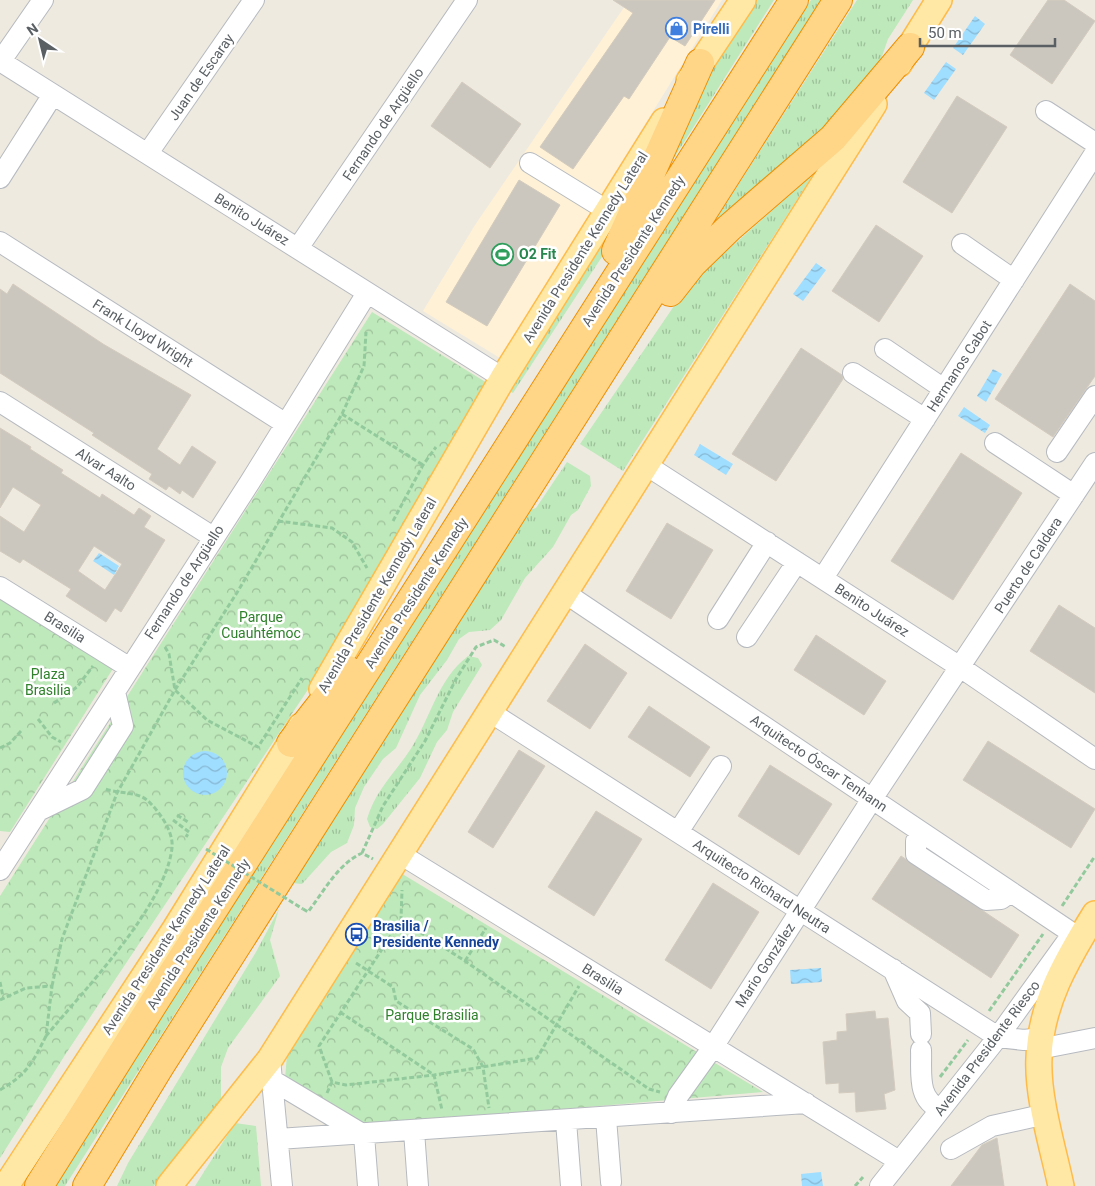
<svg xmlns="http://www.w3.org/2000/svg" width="1095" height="1186" viewBox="0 0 1095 1186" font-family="Roboto,sans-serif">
<defs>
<pattern id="grass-tufts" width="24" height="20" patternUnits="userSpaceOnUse" patternTransform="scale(1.25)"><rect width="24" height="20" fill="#bee9ba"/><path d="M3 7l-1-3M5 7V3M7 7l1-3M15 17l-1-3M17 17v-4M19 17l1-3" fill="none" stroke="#9dc09b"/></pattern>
<pattern id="forest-crowns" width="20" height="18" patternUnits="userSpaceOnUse" patternTransform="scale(1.25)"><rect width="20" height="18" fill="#bee9ba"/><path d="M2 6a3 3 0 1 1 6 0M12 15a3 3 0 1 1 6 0" fill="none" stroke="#9dc09b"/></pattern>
<pattern id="water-waves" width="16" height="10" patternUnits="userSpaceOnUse" patternTransform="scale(1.25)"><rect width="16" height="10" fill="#a0deff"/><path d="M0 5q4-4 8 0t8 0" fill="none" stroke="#85b7d2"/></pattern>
</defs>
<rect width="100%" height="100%" fill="#eeeae0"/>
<!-- commercial -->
<path fill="#fff1d5" d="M629,0H722L500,358L423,311L475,225Z"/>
<!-- grass -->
<path fill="url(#grass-tufts)" d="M757,0H774L674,158L670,161L703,85Z
M811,0H821L65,1186H54Z
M857,0H913L888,39L880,62L838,120L701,243Z
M814,173L623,471L580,444L674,306L701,274Z
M642,185L609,246L513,393L507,389Z
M567,462L590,476L591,486L578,510L571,515L553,547L525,578L501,620L490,630L469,632L459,639L447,660L420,695L396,748L383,759L364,787L355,808L354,825L347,843L331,852L302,884L292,883L530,510L536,508Z
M468,656L478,658L482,665L453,712L447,730L437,742L420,778L383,824L377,829L370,827L367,819C375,791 394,774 410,750C431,718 437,680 468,656Z
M279,909L270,940L280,976L228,1048L221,1067V1100L204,1124L154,1186H117L128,1163L256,952Z
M235,1123L256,1126L261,1186H195Z"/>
<!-- forest -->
<path fill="url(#forest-crowns)" d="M372,312L492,386L321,670L65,1055L0,1158V896Z
M0,596L114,667L10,832L0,831Z
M399,872L763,1092L376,1125L362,1123L285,1079L288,1043Z"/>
<!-- water -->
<path fill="url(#water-waves)" d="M975,16L985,24L963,55L953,48Z
M946,62L956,69L934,100L924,93Z
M816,263L826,270L803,301L793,294Z
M993,369L1002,374L986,402L977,396Z
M964,407L990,425L985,433L958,416Z
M700,444L733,464L726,475L694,455Z
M99,553L119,566L114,575L93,561Z
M183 773a22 22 0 1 1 44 0a22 22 0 1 1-44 0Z
M821,968L822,982L791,984L790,970Z
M821,1172L823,1186H802L801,1174Z"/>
<!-- building -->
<path fill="#cbc7bf" stroke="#d3cbbe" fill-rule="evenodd" d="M613,0H715L685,46L670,37L629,99L624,96L573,169L540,147L633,13Z
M1048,0H1064L1095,21L1052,84L1010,55Z
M462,82L521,124L490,168L431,126Z
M957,96L1007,127L952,213L903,182Z
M519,180L560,205L487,326L446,302Z
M876,225L923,256L879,322L832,291Z
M13,284L103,344L191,395L157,449L180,465L192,446L216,462L193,498L182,490L180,494L169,486L166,490L149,479L152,474L92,435L94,433L0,373V289L7,294Z
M1070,284L1095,301V376L1053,437L995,399Z
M801,348L842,375L843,379L776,481L732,454Z
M0,428L31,447L30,449L63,470L61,473L100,498L102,494L134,515L139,508L151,516L144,527L165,540L121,612L115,608L106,622L66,596L71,589L23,559L20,563L0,551V516L24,532L41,505L13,487L0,508ZM94,546L122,564L105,590L78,571Z
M961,453L1022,493L953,600L891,561Z
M667,523L713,550L671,619L626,591Z
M1059,605L1095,628V693L1030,651Z
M816,635L886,681L864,715L794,670Z
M585,644L627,673L590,729L547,701Z
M649,706L710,747L690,777L628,737Z
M988,741L1095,809L1071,848L963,780Z
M519,750L545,766L493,848L468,832Z
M770,765L832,804L799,855L738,816Z
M596,811L642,839L594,916L548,887Z
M901,856L1019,935L991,978L872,899Z
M713,883L759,912L711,989L665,960Z
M875,1011L876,1019L888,1018L895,1090L884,1094L886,1109L856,1112L855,1092L839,1093V1083L826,1084L823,1042L837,1040V1032L847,1031L846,1014Z
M997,1138L1004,1186H951L982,1145Z"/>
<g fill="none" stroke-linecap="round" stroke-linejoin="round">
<defs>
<path id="minor" d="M0,61L503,378
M0,62L43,0
M1046,111L1095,143
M148,153L254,0
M530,163L608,211
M0,178L52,96
M0,242L286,424
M962,244L1014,280
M298,248L467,0
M885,349L944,389
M853,373L925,419
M0,402L213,537
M995,443L1074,495
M1057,452L1095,396
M646,465L960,667L1095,759
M823,578L1095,153
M0,587L130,668
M565,593L1072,933
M718,619L767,542
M747,637L797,562
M490,712L998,1037L1024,1040L1041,1038
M40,810L83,789L123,726L115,692
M678,832L721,766
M923,833L916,841V854L986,900L1001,899L1011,892
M400,854L899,1161
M0,870L250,482L367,293
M893,969L907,1001L920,1013L921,1034
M1039,1049L1095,1038
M921,1050C922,1071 916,1100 941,1109
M270,1059L282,1186
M272,1080L364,1135
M671,1113L678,1096L713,1047L872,799L1095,463
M606,1118L611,1182
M566,1121L571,1186
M414,1131L418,1186
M364,1135L368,1186
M278,1139L806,1103
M951,1149L992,1126L1046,1114
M880,1186L998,1037L1073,933"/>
<path id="major" d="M899,64L939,0
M689,81L743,0
M322,689L503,378L664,121
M6,1186L175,929L301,726
M169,1186L270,1059L874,104
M1061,1186C1053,1148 1037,1097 1039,1058C1040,1005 1067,959 1095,914"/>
<path id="highway" d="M616,251L700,63
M670,292L692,264L729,228L833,138L910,47
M291,743L348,670
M39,1186L155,1001L794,0
M87,1186L160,1066L838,0"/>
</defs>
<!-- minor casing -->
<use href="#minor" stroke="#b6babf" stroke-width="22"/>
<!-- major casing -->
<use href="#major" stroke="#ffbb49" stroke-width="28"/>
<!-- highway casing -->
<use href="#highway" stroke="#ef8e00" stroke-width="30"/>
<!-- path -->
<path stroke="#93ca9d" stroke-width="3" stroke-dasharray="5 2.5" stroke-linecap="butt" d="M342,414L423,465
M278,521L332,528L352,542L367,568
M393,521L423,465L436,447
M165,647L169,654L175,690L207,720L258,747L302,678
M54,703L77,687L93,666
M38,719L52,737L61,742
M0,748L10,743L21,731
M177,815L188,822
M173,820L189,832L186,837
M362,853L383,806L425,741L456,679L476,647L494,640L506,647
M1062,906L1095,856
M303,909L308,912C324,891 338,864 362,853L373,859
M401,920L465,961L649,1089L660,1092
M465,961L486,928
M356,963L393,987L396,1001L473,1049L483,1067L489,1108
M0,982L3,997
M52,986L62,939L117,793L175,690L238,591L342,414L364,366L366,332
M0,1000L26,988L52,986L46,1036C84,990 165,907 172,848C174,832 159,811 148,801C137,791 119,794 105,789
M989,1011L1043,934
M340,1012L434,1075L442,1110
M940,1077L968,1040
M332,1082L319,1046L401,920L402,890
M0,1090C27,1074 32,1064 46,1036
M327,1093L332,1082L346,1085L434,1075L537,1058L579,986
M855,1186L863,1177"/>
<!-- minor -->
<use href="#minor" stroke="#fff" stroke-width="20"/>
<!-- major -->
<use href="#major" stroke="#ffe8a5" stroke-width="25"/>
<!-- highway -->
<use href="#highway" stroke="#ffd587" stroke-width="28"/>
<!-- path-bridge -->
<path stroke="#93ca9d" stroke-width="3" stroke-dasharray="5 2.5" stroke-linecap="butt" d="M206,849L303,909"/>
</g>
<!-- icons -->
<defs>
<symbol id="shop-ring" viewBox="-11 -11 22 22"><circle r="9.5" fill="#fff" stroke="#3f7fe0" stroke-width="1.5"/><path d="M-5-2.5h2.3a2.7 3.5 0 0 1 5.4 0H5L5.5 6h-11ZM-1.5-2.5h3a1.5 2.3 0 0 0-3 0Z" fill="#3f7fe0"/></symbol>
<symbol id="stadium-ring" viewBox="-11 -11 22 22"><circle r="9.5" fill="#fff" stroke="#2e9e5b" stroke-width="1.5"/><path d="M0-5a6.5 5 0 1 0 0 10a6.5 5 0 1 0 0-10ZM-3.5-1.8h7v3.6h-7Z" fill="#2e9e5b"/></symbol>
<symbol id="bus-ring" viewBox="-11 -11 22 22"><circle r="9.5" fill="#fff" stroke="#1a4fb4" stroke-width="1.5"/><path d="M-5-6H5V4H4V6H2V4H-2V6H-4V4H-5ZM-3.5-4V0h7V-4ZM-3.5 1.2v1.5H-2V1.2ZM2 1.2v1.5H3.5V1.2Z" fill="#1a4fb4"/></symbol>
</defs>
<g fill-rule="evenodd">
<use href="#shop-ring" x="664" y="16" width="25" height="25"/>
<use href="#stadium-ring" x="490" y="242" width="25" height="25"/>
<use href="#bus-ring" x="344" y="922" width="25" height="25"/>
</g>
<g text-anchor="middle" stroke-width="5" stroke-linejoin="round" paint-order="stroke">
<!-- shop labels -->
<g font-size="14" font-weight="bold" fill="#366cbe" stroke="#fff" text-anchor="start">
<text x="693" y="34">Pirelli</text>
</g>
<!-- street labels -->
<g font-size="14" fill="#595f63" stroke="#fff">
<text transform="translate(201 77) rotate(-55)" y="5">Juan de Escaray</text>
<text transform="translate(383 124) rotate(-56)" y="5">Fernando de Argüello</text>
<text transform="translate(252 219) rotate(32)" y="5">Benito Juárez</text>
<text transform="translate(585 247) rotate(-58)" y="5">Avenida Presidente Kennedy Lateral</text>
<text transform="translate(633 251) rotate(-57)" y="5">Avenida Presidente Kennedy</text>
<text transform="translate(143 333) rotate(32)" y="5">Frank Lloyd Wright</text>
<text transform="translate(959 366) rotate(-57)" y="5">Hermanos Cabot</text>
<text transform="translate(106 469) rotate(32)" y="5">Alvar Aalto</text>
<text transform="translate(1028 565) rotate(-57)" y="5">Puerto de Caldera</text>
<text transform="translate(184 582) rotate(-57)" y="5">Fernando de Argüello</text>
<text transform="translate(416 593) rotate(-57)" y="5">Avenida Presidente Kennedy</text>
<text transform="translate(377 595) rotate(-60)" y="5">Avenida Presidente Kennedy Lateral</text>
<text transform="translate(872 610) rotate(33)" y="5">Benito Juárez</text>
<text transform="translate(65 627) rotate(32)" y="5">Brasilia</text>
<text transform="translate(819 763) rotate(34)" y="5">Arquitecto Óscar Tenhann</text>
<text transform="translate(762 886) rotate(33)" y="5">Arquitecto Richard Neutra</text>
<text transform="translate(198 934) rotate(-57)" y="5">Avenida Presidente Kennedy</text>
<text transform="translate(166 940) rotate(-57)" y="5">Avenida Presidente Kennedy Lateral</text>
<text transform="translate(765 965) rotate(-57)" y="5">Mario González</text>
<text transform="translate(603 979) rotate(32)" y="5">Brasilia</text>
<text transform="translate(987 1048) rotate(-53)" y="5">Avenida Presidente Riesco</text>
</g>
<!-- leisure labels -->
<g font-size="14" font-weight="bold" fill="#27864d" stroke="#fff" text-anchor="start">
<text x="519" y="259">O2 Fit</text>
</g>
<!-- park labels -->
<g font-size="14" fill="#2f822b" stroke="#fff">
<text x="261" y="622">Parque<tspan x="261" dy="16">Cuauhtémoc</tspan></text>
<text x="48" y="679">Plaza<tspan x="48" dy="16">Brasilia</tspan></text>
<text x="432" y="1020">Parque Brasilia</text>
</g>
<!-- transit labels -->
<g font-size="14" font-weight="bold" fill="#164399" stroke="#fff" text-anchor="start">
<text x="373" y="931">Brasilia /<tspan x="373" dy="16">Presidente Kennedy</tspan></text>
</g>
</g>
<!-- north arrow -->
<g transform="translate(40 40) rotate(325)" stroke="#ffffff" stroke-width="4" paint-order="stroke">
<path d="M0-4L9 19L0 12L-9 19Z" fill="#595f63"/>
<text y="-8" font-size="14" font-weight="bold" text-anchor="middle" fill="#595f63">N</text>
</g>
<!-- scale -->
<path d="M920 38v8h135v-8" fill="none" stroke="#595f63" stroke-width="2.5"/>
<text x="928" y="38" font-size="15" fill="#595f63" stroke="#ffffff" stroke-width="4" paint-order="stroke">50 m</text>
</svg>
